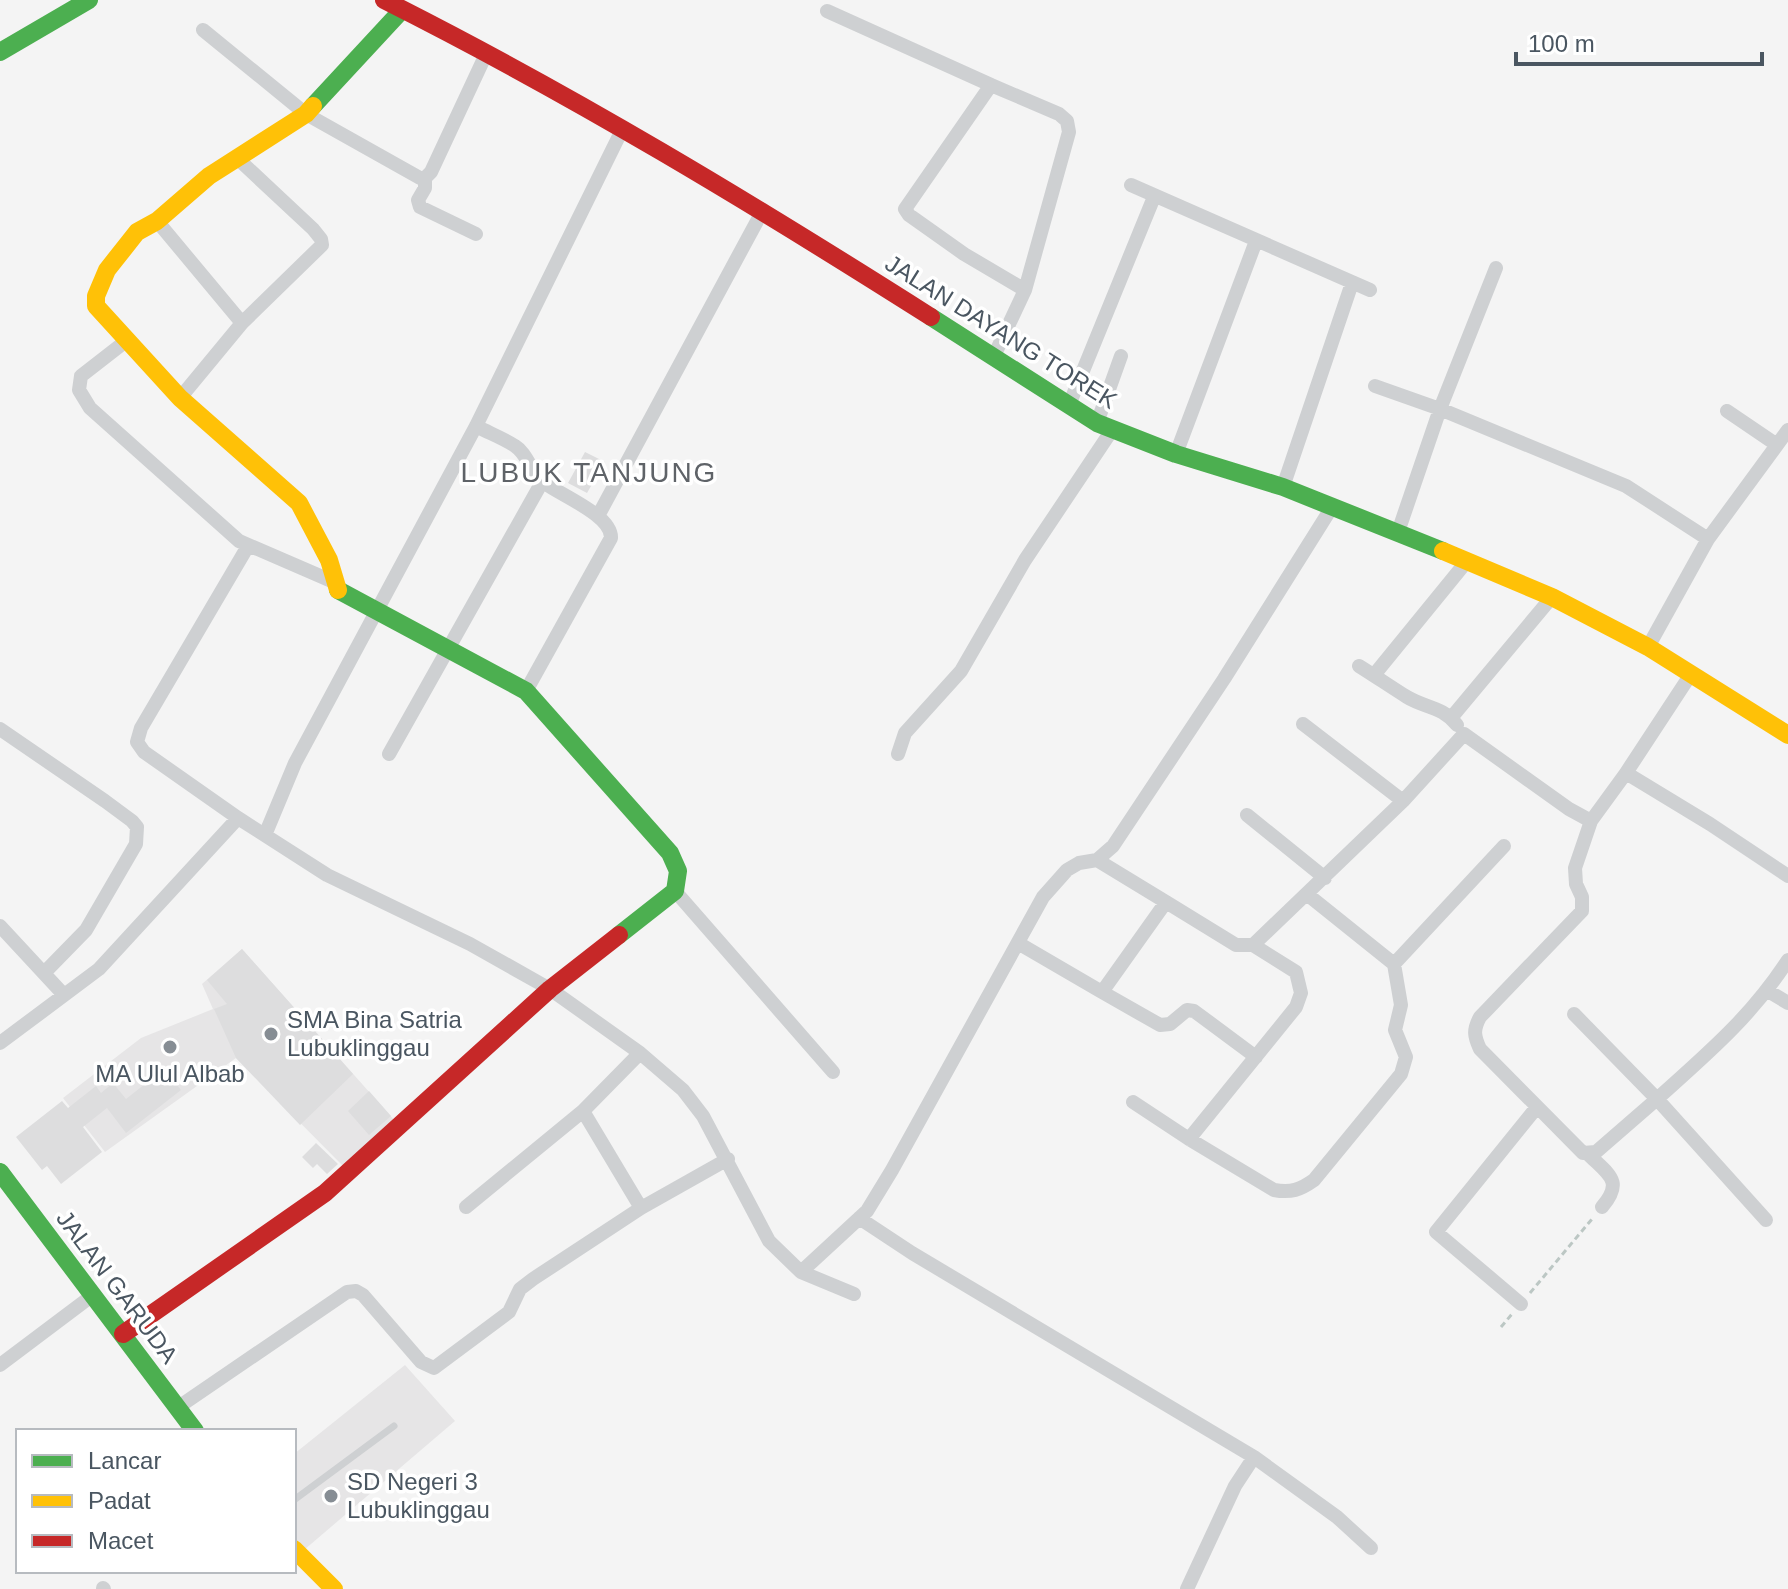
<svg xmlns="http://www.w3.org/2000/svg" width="1788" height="1589" viewBox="0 0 1788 1589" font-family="Helvetica,sans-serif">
<rect width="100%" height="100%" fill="#f4f4f4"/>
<!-- education -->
<path fill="#e6e5e6" d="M242,949L395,1121L344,1167L236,1058L105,1152L63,1098L141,1038L213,1009L202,984Z
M405,1365L455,1421L304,1550L294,1538V1454Z"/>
<!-- building -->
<path fill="#ddddde" d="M585,452L605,462L587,493L568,483Z
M242,949L353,1074L300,1125L236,1058L214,1009L227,1004L207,980Z
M164,1069L181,1090L126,1133L107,1108L83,1127L102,1152L61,1184L47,1166L42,1170L16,1137L62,1101L68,1108L96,1086L101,1093L113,1083L126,1099Z
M369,1091L391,1116L369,1135L348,1111Z
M316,1143L338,1164L327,1174L317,1164L313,1168L302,1157Z"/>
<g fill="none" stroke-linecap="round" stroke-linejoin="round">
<!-- path -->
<path stroke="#bcc7c4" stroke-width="3" stroke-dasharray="6 4" stroke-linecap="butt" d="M1530,1293L1592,1219
M1501,1327L1512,1314"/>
<!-- lane -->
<path stroke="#ced0d2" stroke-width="7" d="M294,1500L394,1426"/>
<!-- street -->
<path stroke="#ced0d2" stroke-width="14" d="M827,11L991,85
M203,30L306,114L420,178H425
M1131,185L1370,290
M157,221L242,323
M476,234L420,207L418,200L425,188V178L431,172L487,52
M126,341L81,376L79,390L90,408L239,541L334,582
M994,356L1025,290L1069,132L1067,121L1059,114L991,85L905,209L909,215L964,254L1025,290
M1375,386L1440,409L1626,486L1708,539
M180,398L242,323L322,245L321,239L313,229L237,158
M1069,405L1154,197
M1727,411L1777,445
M1097,423L1121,356
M476,426C489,433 503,438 515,446C528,454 531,474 546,484C563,496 612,516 611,538L526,691
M1176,454L1256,241
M1283,487L1352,283
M598,516L763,210
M1398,532L1440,409L1496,268
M248,546L141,728L137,742L144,752L238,818L327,875L470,944L550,989L640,1053L683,1090L703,1116L769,1241L801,1272L854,1294
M1648,647L1708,539L1788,430
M1359,666C1375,676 1391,687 1407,697C1425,708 1442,706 1457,725
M1691,674L1626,773L1591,821L1575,868L1576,884L1582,897V911L1480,1017C1473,1030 1474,1036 1480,1049L1583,1153L1596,1152L1657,1099L1766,1220
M1374,675L1467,561
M1451,718L1552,597
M1303,724L1403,801
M0,729L105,801L132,821L137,827L136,844L86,930L45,972
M389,754L542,482
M898,754L905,733L961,671L1025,560L1112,430
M1626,773L1710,824L1788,876
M1247,815L1325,878
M265,835L295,763L476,426L622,130
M1097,860L1166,902
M675,891L833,1072
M0,926L64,995
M1018,943L1102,992L1166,902L1236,945H1253L1403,801L1464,734L1569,809L1591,821
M1394,964L1504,846
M1768,991L1788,1003
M1102,992L1160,1025L1170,1024L1187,1010L1194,1011L1256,1057
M1574,1014L1657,1099C1708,1053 1750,1018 1788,960
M0,1043L99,969L238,818
M1133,1102L1189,1139L1274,1190C1291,1193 1300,1190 1314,1180L1401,1074L1406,1057L1395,1030L1401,1005L1394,964L1308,895
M583,1111L641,1208
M1189,1139L1296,1007L1301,993L1296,972L1253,945
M1589,1155C1609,1175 1624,1181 1602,1207
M466,1207L583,1111L640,1053
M859,1218L912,1253L1254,1457L1235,1486L1187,1589
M801,1272L867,1211L892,1170L1043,897L1067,870L1079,863L1097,860L1113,846L1224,679L1332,507
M1521,1304L1436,1232L1537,1107
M0,1365L93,1295
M177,1408L347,1292L356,1291L363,1295L421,1362L434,1368L509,1312L520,1289L533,1279L641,1208L728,1159
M1254,1457L1337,1517L1371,1548
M103,1588L104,1589"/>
<!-- fast -->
<path stroke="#4caf50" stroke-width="18" d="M0,52L89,0
M313,106L402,10
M931,317L1097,423L1176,454L1283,487L1443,551
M338,590L526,691L670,853L678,871L675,891L619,935
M0,1172L195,1431"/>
<!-- slow -->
<path stroke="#ffc107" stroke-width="18" d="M313,106L306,114L209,176L157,221L137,232L107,270L96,296V306L180,398L299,503L329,560L338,590
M1443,551L1552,597L1648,647L1788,735
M294,1549L334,1589"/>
<!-- jam -->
<path stroke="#c62828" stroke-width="18" d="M384,0C573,95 753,204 931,317
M123,1334L325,1193L550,989L619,935"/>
</g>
<!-- markers -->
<g fill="#868d94" stroke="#fff" stroke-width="3">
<circle cx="271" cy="1034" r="8"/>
<circle cx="170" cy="1047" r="8"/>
<circle cx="331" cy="1496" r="8"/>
</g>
<g text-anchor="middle" stroke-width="7" stroke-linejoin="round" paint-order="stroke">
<!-- street labels -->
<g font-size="24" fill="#4a5661" stroke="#fff">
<text transform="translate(1001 332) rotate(32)" y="8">JALAN DAYANG TOREK</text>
<text transform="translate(117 1287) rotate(53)" y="8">JALAN GARUDA</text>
</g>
<!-- poi labels -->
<g font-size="24" fill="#4a5661" stroke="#fff" text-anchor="start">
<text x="287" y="1028">SMA Bina Satria<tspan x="287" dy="28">Lubuklinggau</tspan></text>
<text x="170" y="1082" text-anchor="middle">MA Ulul Albab</text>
<text x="347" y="1490">SD Negeri 3<tspan x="347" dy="28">Lubuklinggau</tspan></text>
</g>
<!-- quarter labels -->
<g font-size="28" letter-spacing="2" fill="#5f6368" stroke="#fff">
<text x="589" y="482">LUBUK TANJUNG</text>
</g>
</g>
<!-- legend -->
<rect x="16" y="1429" width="280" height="144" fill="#ffffff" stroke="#b7bbc0" stroke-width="2"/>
<rect x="32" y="1455" width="40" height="12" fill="#4caf50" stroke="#b7bbc0" stroke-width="2"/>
<text x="88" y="1469" font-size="24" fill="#4a5661">Lancar</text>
<rect x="32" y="1495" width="40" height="12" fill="#ffc107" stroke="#b7bbc0" stroke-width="2"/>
<text x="88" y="1509" font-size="24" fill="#4a5661">Padat</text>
<rect x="32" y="1535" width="40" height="12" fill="#c62828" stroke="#b7bbc0" stroke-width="2"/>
<text x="88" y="1549" font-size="24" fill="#4a5661">Macet</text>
<!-- scale -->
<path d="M1516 52v12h246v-12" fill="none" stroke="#4a5661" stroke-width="4"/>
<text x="1528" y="52" font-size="24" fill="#4a5661" stroke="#ffffff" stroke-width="6" paint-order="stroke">100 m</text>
</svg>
